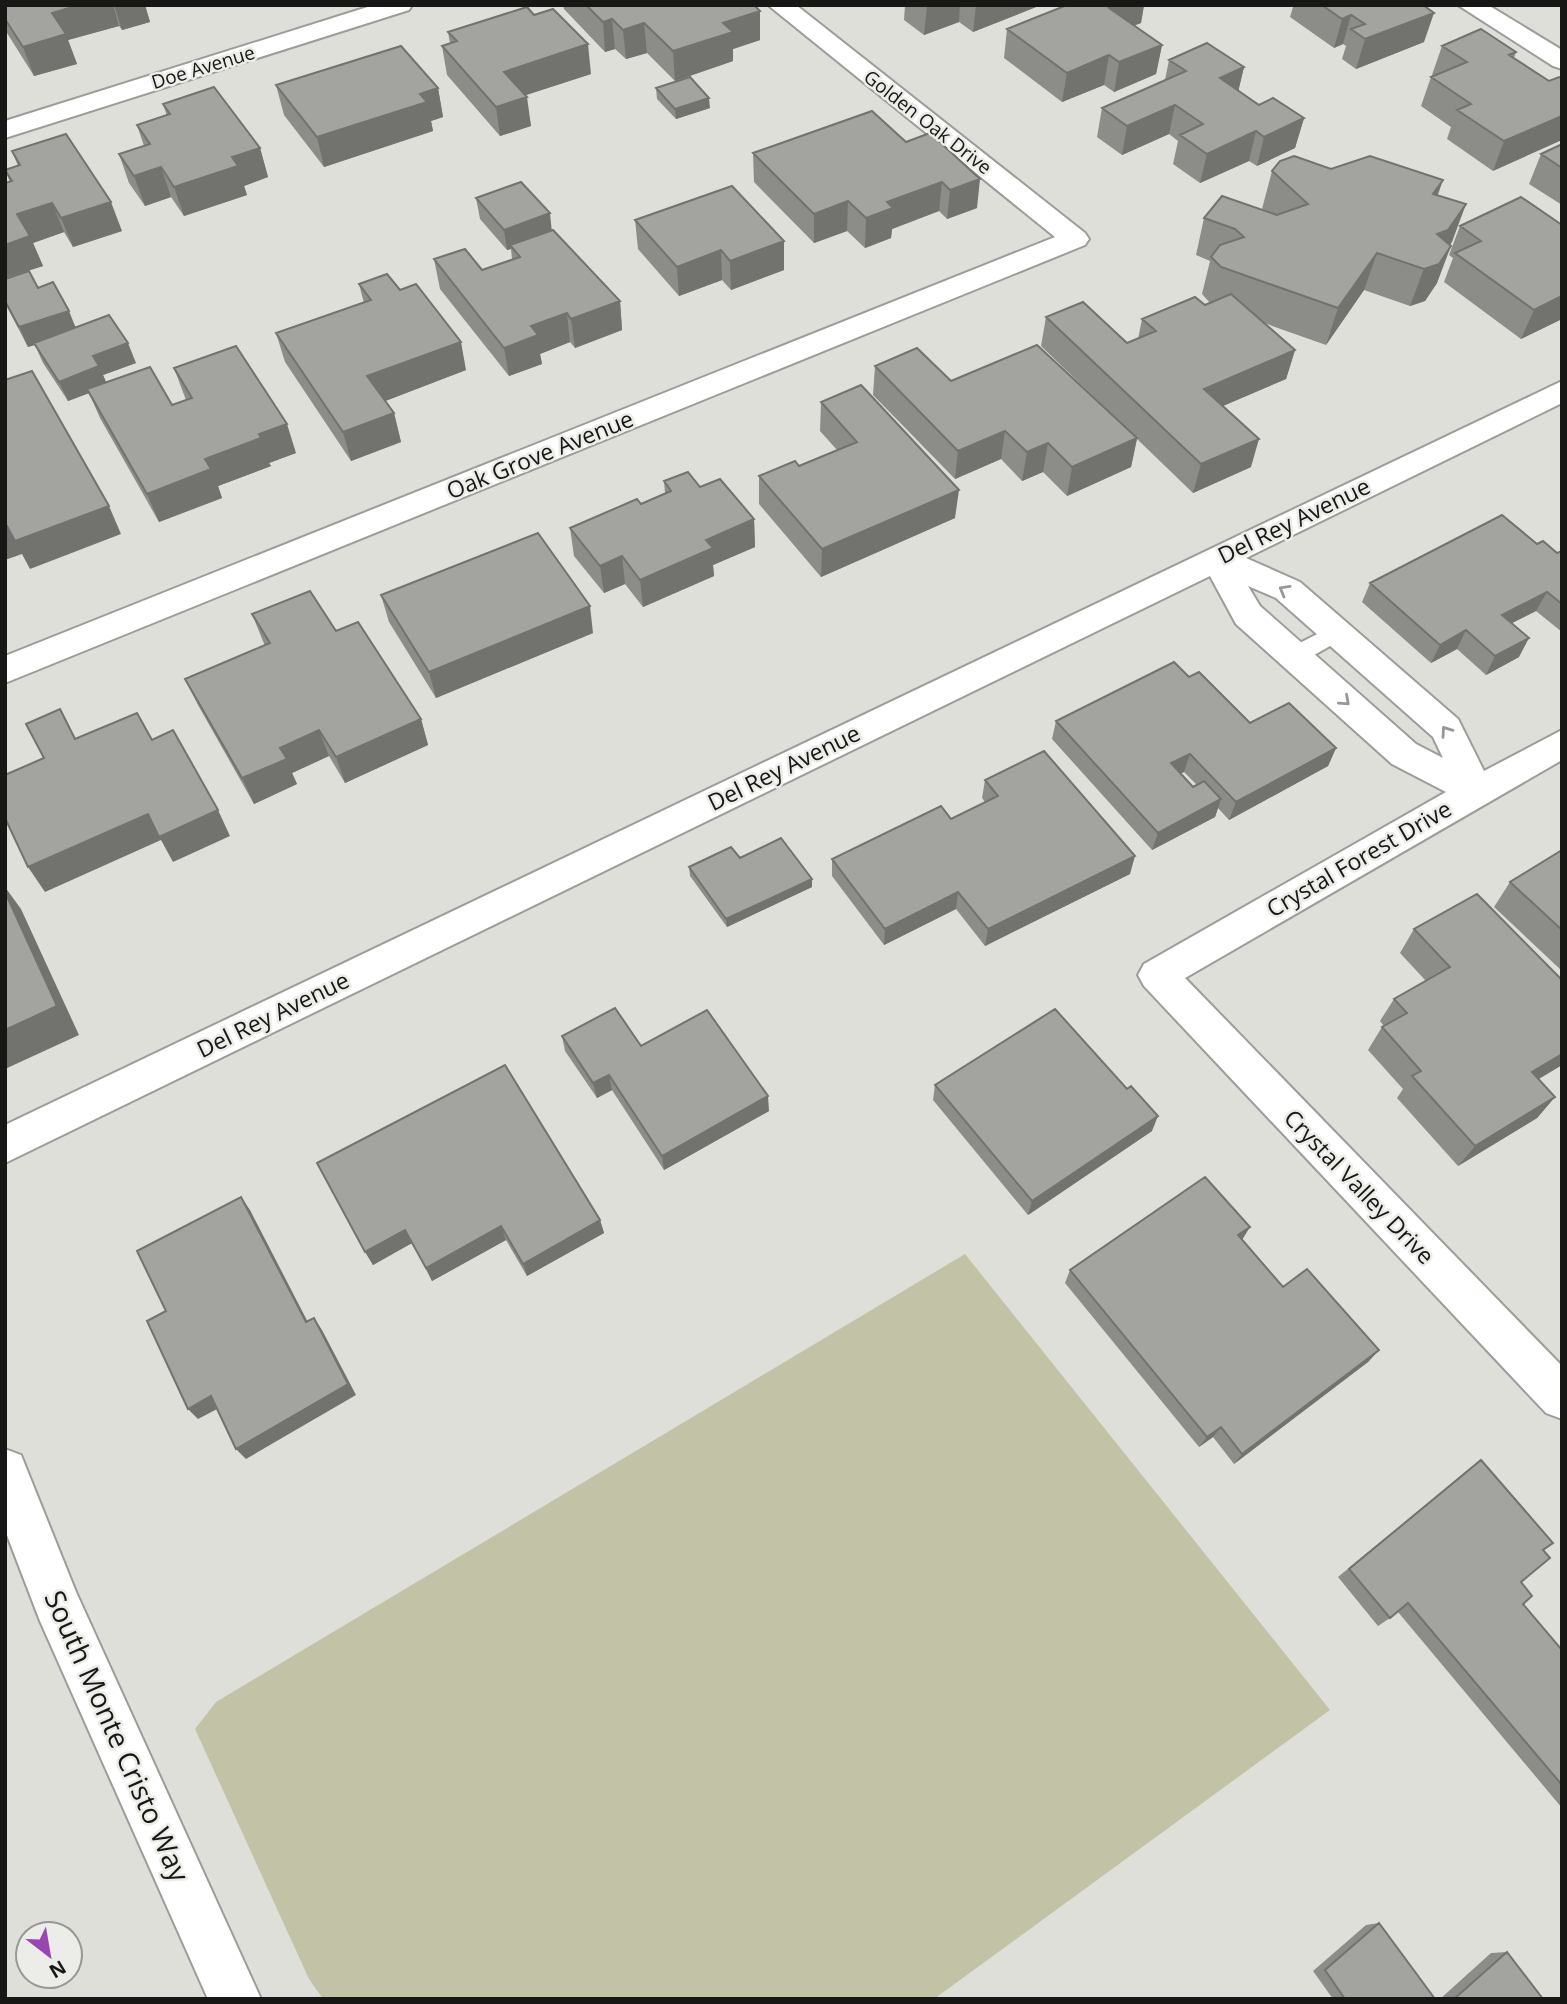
<svg xmlns="http://www.w3.org/2000/svg" width="1567" height="2004" viewBox="0 0 1567 2004" font-family="'Open Sans',sans-serif">
<rect width="100%" height="100%" fill="#dfdfda"/>
<!-- green -->
<path fill="#c2c3a6" d="M965,1254L1330,1710L934,1999H323L309,1979L195,1729L216,1702Z"/>
<g fill="none" stroke-linecap="round" stroke-linejoin="round">
<defs>
<path id="lane" d="M1337,624L1344,626L1348,632L1344,638L1302,662H1286L1283,656L1286,650Z"/>
<path id="street" d="M374,5H412L409,10L5,138V121Z
M768,5H796L1085,233L1089,239L1085,245L5,683V656L1055,237Z
M1458,5H1488L1562,50V69L1553,66Z
M1562,381V403L1246,558L1300,582L1458,719L1484,771L1562,730V760L1185,978L1562,1366V1419L1546,1413L1144,986L1138,975L1144,964L1446,792L1392,764L1236,624L1210,576L5,1163V1125ZM1248,586L1276,598L1433,737L1443,758L1416,744L1260,606Z
M5,1449L21,1455L76,1592L261,1999H208L40,1621L5,1530Z"/>
</defs>
<!-- lane casing -->
<use href="#lane" stroke="#9c9c98" stroke-width="4"/>
<!-- street casing -->
<use href="#street" stroke="#9c9c98" stroke-width="4"/>
<!-- lane -->
<use href="#lane" fill="#fff" fill-rule="evenodd"/>
<!-- street -->
<use href="#street" fill="#fff" fill-rule="evenodd"/>
</g>
<!-- wall -->
<path fill="#8c8d89" fill-rule="evenodd" d="M5,5H145L150,22L122,30L119,26L68,40L77,64L34,76L7,33L5,29Z
M563,5H754L760,11V40L733,49V61L675,81L647,53L626,59L615,49L605,52L564,9Z
M905,5H1041L973,32L959,22L924,35L904,20Z
M1067,5H1144L1141,23L1134,25L1162,45L1156,74L1114,92L1104,85L1062,102L1004,58L1007,29Z
M1290,5H1423L1424,42L1356,69L1342,59L1346,46L1343,44L1334,48L1290,17L1293,7Z
M448,32L591,74L525,95L531,126L500,136L447,75L442,46L450,43Z
M1442,46L1516,52L1514,58L1549,81L1493,171L1447,139L1451,127L1421,106L1431,77L1433,76L1432,75Z
M1169,60L1244,67L1238,90L1259,105L1304,118L1295,148L1257,166L1249,161L1200,183L1173,164L1178,141L1169,134L1122,155L1097,137L1102,108L1165,80Z
M276,85L438,88L443,117L431,121L433,131L324,167L284,115Z
M656,88L710,108L676,119L657,99Z
M163,104L260,148L268,177L244,186L247,195L184,216L171,197L145,206L129,183L119,154L144,146L137,125L167,116Z
M872,111L977,208L947,219L939,211L892,229L891,238L865,248L847,231L814,243L754,182L753,153Z
M1562,144V205L1529,184L1541,154Z
M12,151L122,231L73,247L64,232L33,243L43,266L5,278V183L10,182L5,170L18,166Z
M1331,169L1438,195L1466,204L1449,245L1437,283L1425,301L1410,306L1364,290L1326,345L1264,323L1295,350L1286,379L1223,406L1251,467L1193,493L1137,439L1131,467L1067,496L1043,472L1022,481L1001,459L955,479L873,395L875,366L951,381L1121,423L1041,346L1046,317L1127,343L1138,339L1142,319L1205,305L1210,303L1202,294L1210,261L1196,255L1204,218L1264,210L1262,209L1272,171Z
M476,198L552,230L620,301L622,330L575,348L570,342L540,354L542,364L509,376L440,289L434,259L482,270L512,259L511,249L507,250L480,219Z
M635,220L784,270L731,290L722,280L679,296L638,249Z
M1562,225V319L1521,339L1444,282L1453,258L1449,255L1460,226Z
M5,279L38,288L76,327L136,363L103,375L106,383L172,405L186,400L174,368L296,453L269,463L271,466L218,486L222,498L159,522L100,418L89,393L68,401L43,363L35,345L28,347L5,303Z
M359,284L400,290L466,370L385,401L394,413L401,442L351,461L285,362L276,333L364,303Z
M821,402L955,518L821,577L759,504V476L799,466L837,450L820,431Z
M664,481L700,487L754,519L755,547L713,565L714,576L643,607L625,584L604,593L574,556L570,528L641,504L665,493Z
M1537,544L1557,553L1562,551V632L1536,611L1512,623L1519,657L1486,675L1457,649L1431,663L1362,602L1370,583Z
M381,595L593,633L436,698L389,622Z
M252,614L336,631L421,719L428,745L345,783L329,756L292,773L297,784L254,804L198,705L185,679L265,646Z
M1189,677L1250,723L1336,748L1328,766L1229,820L1218,808L1215,817L1152,850L1052,739L1056,721ZM1184,772L1197,785L1193,787L1180,773Z
M985,780L1130,874L985,946L956,909L884,945L832,876V859L951,819L985,802L982,798Z
M1562,850V971L1494,907L1510,882Z
M689,867L812,879V887L727,927L690,876Z
M1414,929L1562,980V1065L1538,1079L1555,1097L1537,1118L1458,1166L1397,1098L1403,1089L1368,1050L1382,1027L1384,1026L1380,1021L1394,999L1426,981L1400,953Z
M562,1036L641,1046L769,1111L664,1170L612,1090L597,1098L565,1051Z
M935,1085L1127,1089L1152,1131L1028,1215L933,1100Z
M317,1163L600,1220L604,1233L527,1276L506,1240L432,1281L412,1243L373,1265Z
M1242,1240L1283,1287L1379,1350L1368,1362L1234,1464L1213,1437L1199,1447L1065,1283L1070,1270Z
M1468,1470L1543,1550L1521,1582L1523,1604L1562,1650V1808L1398,1612L1390,1618L1378,1626L1338,1577Z
M1379,1923L1435,1999H1333L1313,1971L1366,1925Z
M1507,1952L1543,1999H1440L1491,1953Z"/>
<!-- shaded-wall -->
<path fill="#72736f" d="M79,5H113L119,26L68,40L77,64L34,76L23,47L52,13Z
M114,5H145L150,22L122,30Z
M928,5H960L959,22L924,35L927,6Z
M976,5H1041L973,32Z
M1116,5H1144L1141,23L1105,37L1109,8Z
M760,11V40L733,49V61L675,81L673,51L723,23Z
M1434,13L1424,42L1356,69L1365,39Z
M1351,15L1343,44L1334,48L1342,19Z
M612,19L615,49L605,52L603,22Z
M644,23L647,53L626,59L623,30Z
M588,44L591,74L508,101L504,72Z
M1162,45L1156,74L1114,92L1119,62Z
M1109,55L1104,85L1062,102L1067,73Z
M1244,67L1237,97L1220,78Z
M438,88L443,117L431,121L433,131L324,167L317,137L420,94Z
M527,97L531,126L500,136L496,107Z
M709,98L710,108L676,119L675,109Z
M1175,105L1169,134L1122,155L1127,126Z
M1562,116V140L1493,171L1504,141Z
M1304,118L1295,148L1257,166L1264,137Z
M1256,131L1249,161L1200,183L1207,154Z
M260,148L268,177L244,186L247,195L184,216L174,187L232,157Z
M161,167L171,197L145,206L134,176Z
M980,179L977,208L947,219L950,190Z
M1443,180L1430,217L1433,194Z
M942,182L939,211L892,229L891,238L865,248L866,218L887,202Z
M848,201L847,231L814,243V214Z
M111,202L122,231L73,247L61,218Z
M52,203L64,232L33,243L43,266L5,278V245L17,214Z
M1466,204L1452,242L1436,265L1451,246L1437,283L1425,301L1410,306L1437,234Z
M550,213L552,233L510,245L511,249L507,250L504,230Z
M784,241V270L731,290L730,261Z
M721,250L722,280L679,296L677,267Z
M1377,253L1364,290L1326,345L1338,308Z
M1562,296V319L1521,339L1534,310Z
M620,301L622,330L575,348L571,319Z
M69,311L77,331L28,347L19,327Z
M567,313L570,342L540,354L542,364L509,376L504,348L531,326Z
M461,342L466,370L375,405L367,376Z
M128,343L136,363L103,375L108,386L68,401L59,382L93,356Z
M1295,350L1286,379L1197,417L1204,389Z
M394,413L401,442L351,461L343,432Z
M287,424L296,453L269,463L271,466L218,486L222,498L159,522L147,494L205,459L259,434Z
M1005,431L1001,459L955,479L958,451Z
M1137,438L1131,467L1067,496L1072,467Z
M1259,439L1251,467L1193,493L1201,464Z
M1048,443L1043,472L1022,481L1027,452Z
M959,490L955,518L821,577L822,549Z
M109,506L121,534L30,569L15,541Z
M754,519L755,547L713,565L714,576L643,607L640,580L706,540Z
M7,526L22,554L5,560V527Z
M622,556L625,584L604,593L600,566Z
M1547,592L1536,611L1492,633L1502,615Z
M590,606L593,633L436,698L429,672Z
M1466,630L1457,649L1431,663L1440,645Z
M1529,638L1519,657L1486,675L1495,656Z
M421,719L428,745L345,783L336,757Z
M319,730L329,756L292,773L297,784L254,804L242,778L280,748Z
M1336,748L1328,766L1229,820L1236,802Z
M1190,754L1184,772L1165,781L1171,763Z
M1221,799L1215,817L1152,850L1158,833Z
M218,810L230,836L173,862L161,840L45,892L28,867L148,814Z
M1135,856L1130,874L985,946L988,929Z
M812,879V887L727,927L726,919Z
M5,887L21,909L79,1035L5,1069Z
M958,892L956,909L884,945L885,929Z
M1562,1054V1065L1514,1094L1532,1072Z
M609,1075L612,1090L597,1098L593,1083Z
M768,1096L769,1111L664,1170L662,1156Z
M1555,1097L1537,1118L1458,1166L1475,1146Z
M1158,1116L1152,1131L1028,1215L1032,1201Z
M241,1197L250,1210L314,1334L306,1322Z
M600,1220L604,1233L527,1276L523,1264Z
M501,1226L506,1240L432,1281L426,1268Z
M1250,1227L1242,1240L1238,1235Z
M405,1230L412,1243L373,1265L365,1252Z
M314,1318L322,1330L356,1395L246,1459L236,1449Z
M1379,1350L1368,1362L1234,1464L1242,1454Z
M211,1396L221,1407L198,1419L188,1409Z
M1221,1427L1213,1437L1199,1447L1207,1437Z"/>
<!-- building -->
<path fill="#a3a49f" stroke="#72736f" stroke-width="2" d="M5,5H79L52,13L66,34L23,47L5,19Z
M586,5H754L760,11L723,23L733,32L673,51L644,23L623,30L612,19L603,22Z
M1067,5H1116L1109,8L1162,45L1119,62L1109,55L1067,73L1007,29Z
M1322,5H1423L1434,13L1365,39L1351,29L1365,24L1351,15L1342,19Z
M527,7L534,15L553,9L588,44L504,72L527,97L496,107L442,46L457,41L448,32Z
M1481,29L1516,52L1509,55L1549,81L1559,77L1562,79V116L1504,141L1457,110L1471,104L1431,77L1467,62L1442,46Z
M1207,43L1244,67L1220,78L1259,105L1273,98L1304,118L1264,137L1256,131L1207,154L1180,135L1203,124L1175,105L1127,126L1102,108L1186,71L1169,60Z
M401,46L438,88L420,94L427,102L317,137L276,85Z
M690,77L709,98L675,109L656,88Z
M214,87L260,148L232,157L238,166L174,187L161,167L134,176L119,154L150,144L137,125L170,114L163,104Z
M872,111L906,142L930,133L980,179L950,190L942,182L887,202L893,208L866,218L848,201L814,214L753,153Z
M66,134L111,202L61,218L52,203L17,214L30,236L5,245V183L12,181L5,170L20,165L12,151Z
M1562,144V168L1541,154Z
M1294,156L1331,169L1370,156L1443,180L1433,194L1466,204L1448,230L1437,234L1451,246L1439,264L1424,269L1377,253L1338,308L1221,267L1211,257L1220,245L1244,237L1235,229L1204,218L1222,196L1277,215L1308,204L1272,171L1280,161Z
M521,182L550,213L504,230L476,198Z
M732,186L784,241L730,261L721,250L677,267L635,220Z
M1521,197L1562,225V296L1534,310L1455,253L1481,241L1460,226Z
M553,230L620,301L571,319L567,313L531,326L538,335L504,348L434,259L465,249L482,270L520,257L510,245Z
M29,271L38,288L53,282L69,311L19,327L5,301V279Z
M387,274L400,290L416,284L461,342L367,376L394,413L343,432L276,333L371,300L359,284Z
M1231,294L1295,350L1204,389L1259,439L1201,464L1046,317L1083,302L1127,343L1156,331L1142,319L1195,297L1205,305Z
M109,315L128,343L93,356L99,366L59,382L34,343Z
M1037,345L1137,438L1072,467L1048,443L1027,452L1005,431L958,451L875,366L917,348L951,381Z
M236,346L287,424L259,434L261,438L205,459L211,469L147,494L87,389L150,367L172,405L192,398L174,368Z
M32,371L109,506L15,541L7,526L5,527V380Z
M861,385L959,490L822,549L759,476L795,461L799,466L857,442L821,402Z
M688,472L700,487L720,479L754,519L706,540L713,548L640,580L622,556L600,566L570,528L637,499L641,504L671,491L664,481Z
M1502,515L1537,544L1543,541L1557,553L1562,551V604L1547,592L1502,615L1529,638L1495,656L1466,630L1440,645L1370,583Z
M538,533L590,606L429,672L381,595Z
M310,591L336,631L358,622L421,719L336,757L319,730L280,748L287,759L242,778L185,679L270,643L252,614Z
M1174,662L1189,677L1199,672L1250,723L1289,703L1336,748L1236,802L1190,754L1171,763L1193,787L1204,781L1221,799L1158,833L1056,721Z
M60,709L75,739L137,713L152,740L173,730L218,810L159,837L148,814L28,867L5,818V775L44,758L26,724Z
M1044,751L1135,856L988,929L958,892L885,929L832,859L941,806L951,819L998,796L985,780Z
M781,838L812,879L726,919L689,867L731,847L740,858Z
M1562,850V930L1510,882Z
M5,892L57,1006L5,1030Z
M1477,894L1562,980V1054L1532,1072L1555,1097L1475,1146L1412,1076L1421,1071L1382,1027L1407,1013L1394,999L1450,967L1414,929Z
M615,1008L641,1046L707,1010L768,1096L662,1156L609,1075L593,1083L562,1036Z
M1055,1009L1127,1089L1131,1086L1158,1116L1032,1201L935,1085Z
M505,1065L600,1220L523,1264L501,1226L426,1268L405,1230L365,1252L317,1163Z
M1205,1177L1250,1227L1238,1235L1283,1287L1307,1269L1379,1350L1242,1454L1221,1427L1207,1437L1070,1270Z
M241,1197L306,1322L314,1318L348,1384L236,1449L211,1396L188,1409L147,1321L166,1311L137,1251Z
M1481,1460L1553,1543L1543,1550L1550,1558L1521,1582L1532,1596L1523,1604L1562,1650V1785L1408,1603L1390,1618L1349,1569Z
M1379,1923L1435,1999H1345L1325,1970Z
M1507,1952L1543,1999H1454Z"/>
<!-- one-way arrows -->
<defs><path id="oneway-chevron" d="M-2-3.5L2.5 0L-2 3.5" fill="none" stroke-width="1.6" stroke-linecap="round" stroke-linejoin="round" transform="scale(1.75)"/></defs>
<g stroke="#979796">
<use href="#oneway-chevron" transform="translate(1284 590) rotate(-150)"/>
<use href="#oneway-chevron" transform="translate(1345 701) rotate(42)"/>
<use href="#oneway-chevron" transform="translate(1446 731) rotate(-125)"/>
</g>
<g text-anchor="middle" stroke-width="5" stroke-linejoin="round" paint-order="stroke">
<!-- far-street labels -->
<g font-size="19" fill="#171715" stroke="#ecece8">
<text transform="translate(203 67) rotate(-17)" y="7">Doe Avenue</text>
<text transform="translate(928 122) rotate(38)" y="7">Golden Oak Drive</text>
</g>
<!-- street labels -->
<g font-size="23" fill="#171715" stroke="#ecece8">
<text transform="translate(540 455) rotate(-22)" y="8">Oak Grove Avenue</text>
<text transform="translate(1294 521) rotate(-26)" y="8">Del Rey Avenue</text>
<text transform="translate(784 768) rotate(-26)" y="8">Del Rey Avenue</text>
<text transform="translate(1359 859) rotate(-30)" y="8">Crystal Forest Drive</text>
<text transform="translate(273 1015) rotate(-26)" y="8">Del Rey Avenue</text>
<text transform="translate(1359 1187) rotate(46)" y="8">Crystal Valley Drive</text>
</g>
<!-- near-street labels -->
<g font-size="28" fill="#171715" stroke="#ecece8">
<text transform="translate(117 1736) rotate(66)" y="10">South Monte Cristo Way</text>
</g>
</g>
<!-- border -->
<rect width="1567" height="2004" fill="none" stroke="#171715" stroke-width="14"/>
<!-- north arrow -->
<g transform="translate(49 1955) rotate(149)"><circle r="33" fill="#ecece8" stroke="#979794" stroke-width="2"/>
<path d="M0-5L12 26L0 18L-12 26Z" fill="#9b45b3"/>
<text y="-10" font-size="19" font-weight="bold" text-anchor="middle" fill="#171715">N</text>
</g>
</svg>
